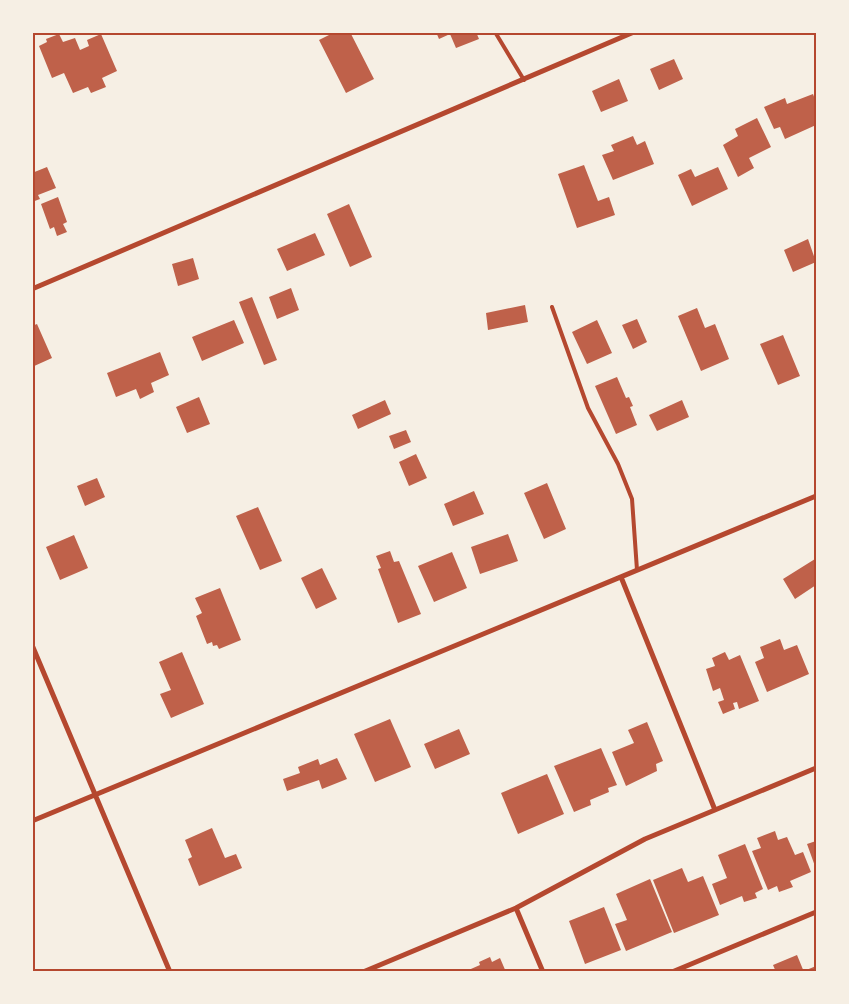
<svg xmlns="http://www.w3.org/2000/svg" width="849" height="1004" viewBox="0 0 849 1004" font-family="Raleway,sans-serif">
<rect width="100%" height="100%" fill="#f6efe4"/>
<!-- building -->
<path fill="#bf614a" d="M335,32H350L374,79L346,93L319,40Z
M436,32H476L479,39L456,48L450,34L439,39Z
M59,34L63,42L75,38L80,50L89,46L87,40L101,34L117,71L102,78L106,87L91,93L88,87L73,93L64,73L52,78L39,46L47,42L46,39Z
M674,59L683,79L659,90L650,69Z
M619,79L628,101L601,112L592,91Z
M813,94L816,102V125L785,139L780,127L774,129L764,107L785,98L787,104Z
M757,118L771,147L749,158L754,168L738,177L723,145L738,136L735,129Z
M633,136L637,145L645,141L654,164L613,180L602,155L614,151L611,145Z
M584,165L598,201L609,197L615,215L577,228L558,174Z
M47,167L56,188L38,195L40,199L32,202V173Z
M718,167L728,189L692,206L678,175L691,169L695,177Z
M58,197L67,222L63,224L67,232L57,236L54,227L50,229L41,204Z
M349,204L372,257L350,267L327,214Z
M315,233L325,255L287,271L277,249Z
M808,239L816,262L793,272L784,250Z
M193,258L199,279L178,286L172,264Z
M291,288L299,310L277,319L269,297Z
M252,297L277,360L264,365L239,302Z
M525,305L528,322L488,330L486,313Z
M697,308L705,328L715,324L729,359L701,371L678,316Z
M637,319L647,342L633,349L622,325Z
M234,320L244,343L202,361L192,337Z
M597,320L612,353L587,364L572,332Z
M37,324L52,358L32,367V326Z
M783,335L800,376L778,385L760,344Z
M160,352L169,375L151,383L154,392L140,399L136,389L116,397L107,373Z
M617,377L626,398L629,397L633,406L630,407L637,425L616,434L595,386Z
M199,397L210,424L187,433L176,407Z
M385,400L391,414L358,429L352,415Z
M682,400L689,417L657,431L649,415Z
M406,430L411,442L394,449L389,436Z
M416,454L427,478L409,486L399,462Z
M97,478L105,497L85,506L77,486Z
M547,483L566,529L544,539L524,493Z
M474,491L484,514L453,526L444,504Z
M258,507L282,561L260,570L236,516Z
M508,534L518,561L480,574L471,547Z
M74,535L88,568L60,580L46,547Z
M390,551L394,562L399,561L421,614L398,623L378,569L381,568L376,556Z
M452,552L467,588L434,602L418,566Z
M815,559L816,585L795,599L783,579Z
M322,568L337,599L316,609L301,578Z
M220,588L241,640L219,649L217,645L213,646L212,642L207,644L196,616L202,613L195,598Z
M780,639L784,650L797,645L809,674L767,692L755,662L764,658L760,647Z
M182,652L204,704L171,718L160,694L171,690L159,662Z
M725,652L729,660L740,655L759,701L739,709L737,702L733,703L735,709L723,714L718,702L724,700L720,688L713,691L706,669L715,666L712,658Z
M390,719L411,767L375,782L354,734Z
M647,722L663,761L656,764L657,771L626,786L612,752L634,743L628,730Z
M459,729L470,754L435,769L424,744Z
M601,748L617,785L608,788L609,792L590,800L591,805L574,812L554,766Z
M337,758L347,779L322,789L319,780L287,791L283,779L300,773L298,767L318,759L320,765Z
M547,774L564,814L518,834L501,793Z
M212,828L225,858L236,854L242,868L199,886L188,859L192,857L185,840Z
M775,831L778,840L787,837L795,855L803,852L811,872L790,881L793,887L779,892L777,886L768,890L752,851L761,848L757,838Z
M816,841V869L807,844Z
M745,844L763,889L755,893L757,898L744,902L742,896L720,905L712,884L727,878L718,855Z
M682,868L688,882L703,876L719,915L674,933L653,880Z
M650,879L672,932L626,951L615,924L627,920L616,894Z
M604,907L621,950L585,964L569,921Z
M797,955L804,972H776L773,965Z
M490,957L492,962L500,958L506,972H464L480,965L479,962Z
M816,966V972H804V971Z"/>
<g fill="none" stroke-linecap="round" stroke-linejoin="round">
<!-- service -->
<path stroke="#b5482f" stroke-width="4" d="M495,32L524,80
M552,307L588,408L618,464L632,499L637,570"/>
<!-- minor -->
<path stroke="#b5482f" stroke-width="5" d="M32,289L634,32
M621,577L715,810
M32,645L170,972
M32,821L816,496
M516,908L543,972
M363,972L516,908L645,839L816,768
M672,972L816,912"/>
</g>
<!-- border -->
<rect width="849" height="1004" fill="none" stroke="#f6efe4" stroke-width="68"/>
<rect x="34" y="34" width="781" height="936" fill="none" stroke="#b5482f" stroke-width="2"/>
</svg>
